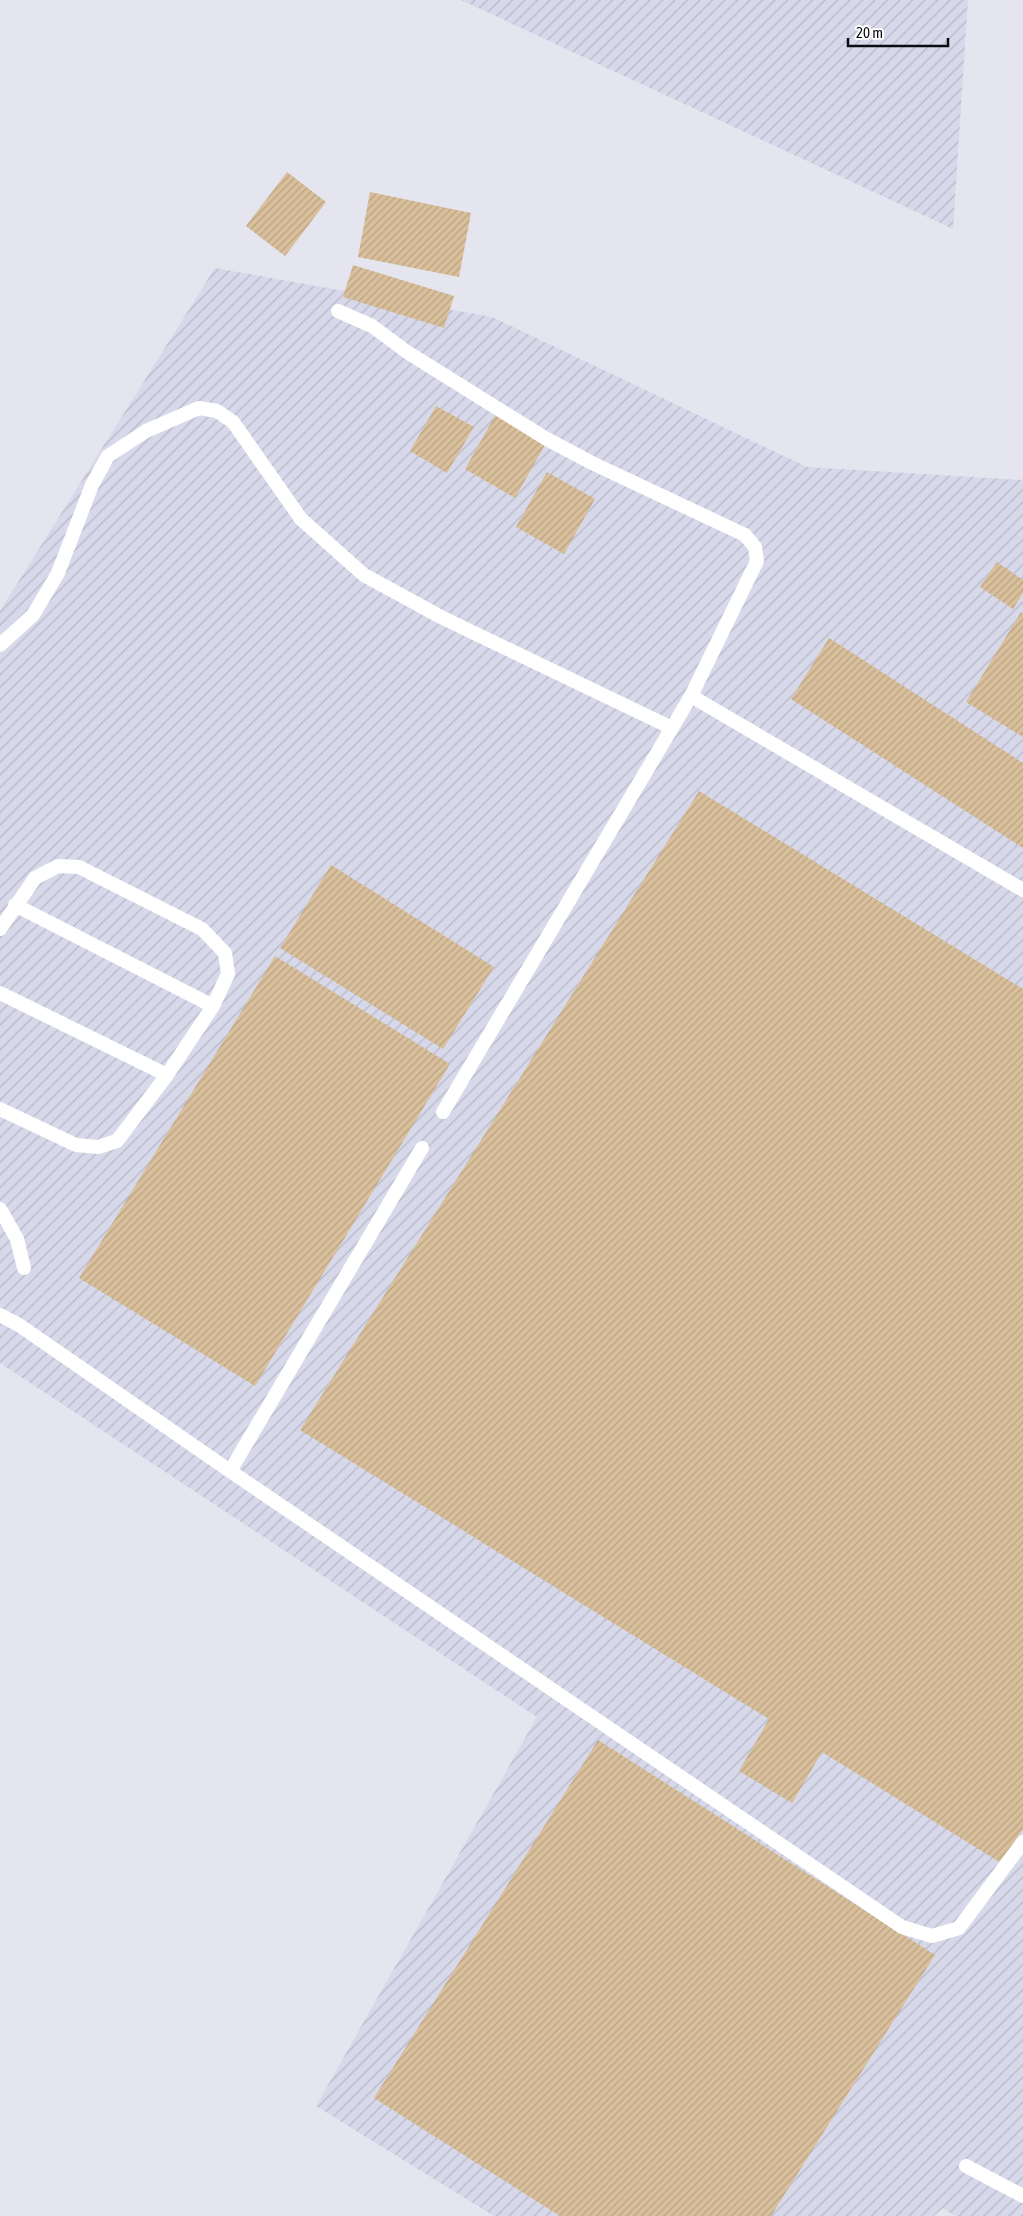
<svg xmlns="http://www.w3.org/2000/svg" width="1023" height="2216" viewBox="0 0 1023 2216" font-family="'Asap Condensed',sans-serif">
<defs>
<pattern id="industrial-furrows" width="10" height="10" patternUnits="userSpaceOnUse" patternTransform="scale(1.25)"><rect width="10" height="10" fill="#d7d9ea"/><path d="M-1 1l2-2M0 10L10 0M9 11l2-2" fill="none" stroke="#b7b9c8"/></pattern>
<pattern id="building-hatch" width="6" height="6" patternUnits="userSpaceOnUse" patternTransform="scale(1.25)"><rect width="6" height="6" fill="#d9bf9b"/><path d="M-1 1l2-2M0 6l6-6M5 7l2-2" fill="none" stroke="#b9a384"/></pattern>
</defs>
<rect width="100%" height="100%" fill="#e4e5ef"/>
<!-- industrial -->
<path fill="url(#industrial-furrows)" d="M461,0H968L953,229Z
M215,268L492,317L807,467L1023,480V2216H955L943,2208L934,2216H494L316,2106L537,1717L0,1363V611Z"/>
<!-- building -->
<path fill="url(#building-hatch)" d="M287,172L326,202L285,256L246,226Z
M370,192L471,213L459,277L358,257Z
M353,265L454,296L444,328L343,297Z
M436,406L474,427L447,473L410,451Z
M496,414L546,443L515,498L465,469Z
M547,472L595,499L564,554L516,527Z
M997,562L1023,580V593L1013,609L980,587Z
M1021,612L1023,614V737L966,702Z
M829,638L1023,763V848L791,699Z
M699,791L1023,989V1829L1001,1863L822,1752L792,1803L739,1771L769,1719L300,1430Z
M331,865L494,967L443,1049L280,948Z
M275,956L450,1064L255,1386L79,1278Z
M598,1740L935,1955L771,2216H560L374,2098Z"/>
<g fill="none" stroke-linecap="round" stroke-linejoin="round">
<!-- lane -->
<path stroke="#fff" stroke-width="14" d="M338,311L372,326L407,352L545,438L592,463L745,535L755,547L757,561L691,696
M0,645L33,615L58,573L92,485L108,456L146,431L199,408L217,411L233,422L301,519L364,575L441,617L672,728
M15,905L213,1006
M0,929L35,878L58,866L79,867L202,929L225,953L228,974L213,1006L167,1075L117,1141L98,1147L76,1145L0,1109
M0,993L167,1075
M443,1112L691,696L1023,890
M0,1209L17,1239L24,1268
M0,1315L19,1325L230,1471L902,1927L932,1936L959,1928L1023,1842
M230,1471L422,1148
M966,2166L1023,2196"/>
</g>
<!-- scale -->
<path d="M848 38v8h100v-8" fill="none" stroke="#0c0c10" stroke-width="2.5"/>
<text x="856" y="38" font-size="15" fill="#0c0c10" stroke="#ffffff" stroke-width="4" paint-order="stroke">20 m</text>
</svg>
